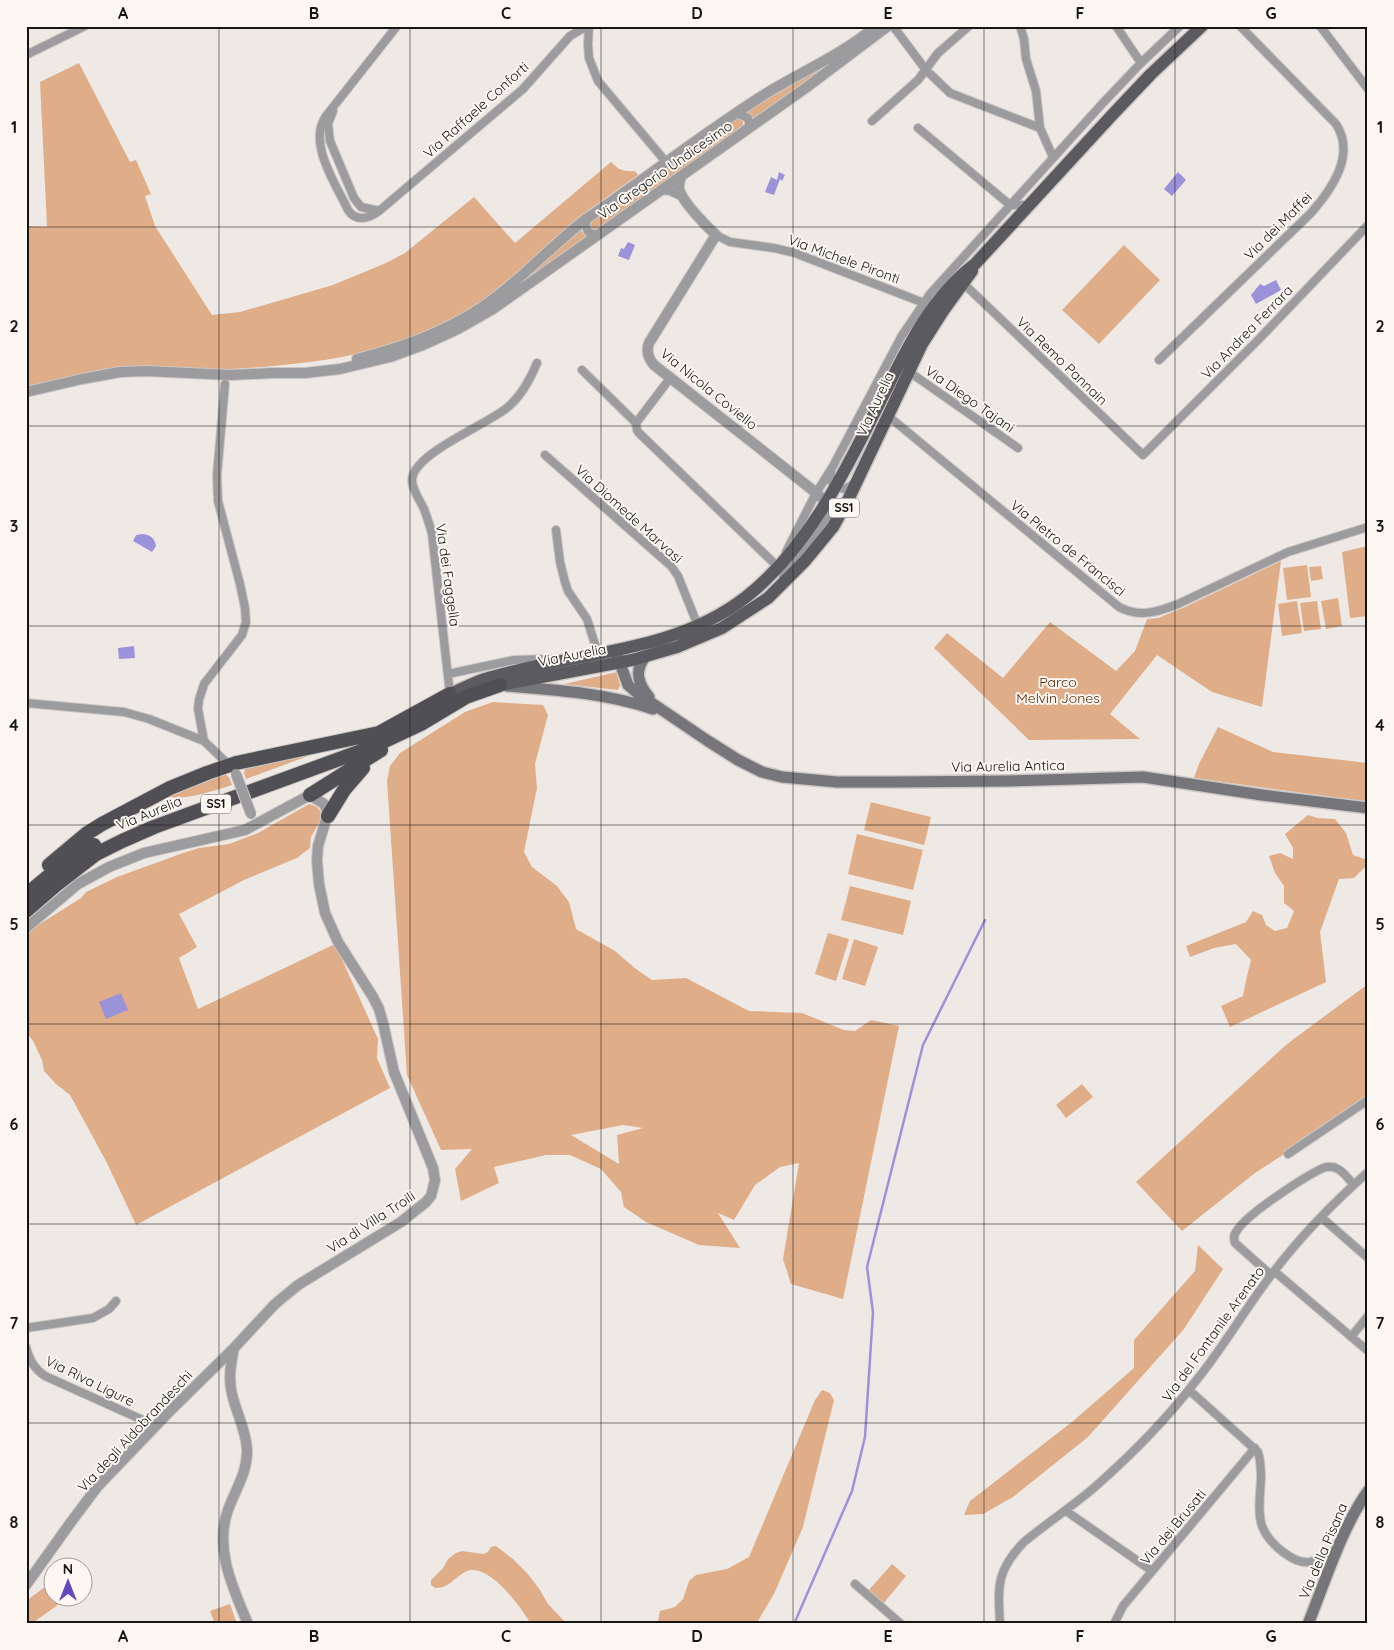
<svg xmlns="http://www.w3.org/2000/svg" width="1394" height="1650" viewBox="0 0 1394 1650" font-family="Quicksand,sans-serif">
<rect width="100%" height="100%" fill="#efe9e6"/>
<!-- green -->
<path fill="#e0ad89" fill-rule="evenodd" d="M844,54L752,122L751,116L745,111L773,93Z
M79,63L130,162L136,160L151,194L145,196L155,226L212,315L240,312L333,285L386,263L405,253L474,197L515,243L611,162C619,170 624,172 635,171L638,175C612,194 583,212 559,234C532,258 506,286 476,306C403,354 316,364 232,369L220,372L129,368L93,371L26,388V226L47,227L40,82Z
M736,118L743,121V127L599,229L595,230L591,228L590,221Z
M581,228L582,232L587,237L501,297Z
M1124,245L1160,280L1099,344L1062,310Z
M1368,546V616L1350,618L1342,552Z
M1281,561L1262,707L1212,692L1157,655L1110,714L1140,739L1029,740L934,648L947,633L1003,678L1050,622L1116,671L1135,651L1147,619L1158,618L1185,607Z
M1307,565L1311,597L1287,600L1283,568Z
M1321,566L1323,579L1311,581L1309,567Z
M1338,598L1342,626L1326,629L1321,601Z
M1297,601L1302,633L1282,636L1278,604Z
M1317,601L1321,629L1304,631L1300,603Z
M617,672L620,686L618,690L564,684Z
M493,702L543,705L548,715L535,764L537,788L524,852L532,867L557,886L569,902L576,929L615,951L636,969L652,980L686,978L749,1011L802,1013L844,1030L855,1031L871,1020L899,1026L843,1299L791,1284L783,1259L799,1163L780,1167L755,1185L734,1220L718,1213L740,1248L699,1245L646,1222L624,1207L621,1192L601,1169L570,1155H546L494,1167L499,1183L461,1201L455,1169L472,1149L441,1150L407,1075L387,781L390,766L400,753L465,712ZM623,1125L643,1128L617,1135L619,1164L571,1135Z
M1218,727L1273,752L1368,763V802L1194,778L1199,764Z
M319,752L246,779L244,773L245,768Z
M224,774L229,777L232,785C216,790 182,802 167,796L181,789Z
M871,802L931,817L924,845L864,830Z
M309,804C317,806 321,809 322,818L311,837L310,848L297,858L244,880L179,914L197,947L179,958L198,1009L335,944L378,1039L377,1058L390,1088L136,1225L107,1163L70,1095L56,1084L44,1071L42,1060L33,1041L26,1032V936L35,927L81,898L86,892L117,877L183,853L199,848L229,844L258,833Z
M1308,815L1318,818L1335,819L1346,833L1353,855L1368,860V864L1354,878L1339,879L1320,932L1326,982L1230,1027L1221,1006L1243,996L1246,980L1251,960L1236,944L1214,948L1190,957L1186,946L1246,922L1253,911L1262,915L1266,925L1275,931L1287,928L1294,911L1284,903V886L1275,873L1269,856L1280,853L1293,859V848L1285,834Z
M857,834L923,850L913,890L848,874Z
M850,886L911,901L903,935L841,920Z
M828,933L849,939L836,981L815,974Z
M854,939L878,947L865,986L842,979Z
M1368,984V1096L1359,1104L1339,1119L1255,1173L1182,1231L1136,1182L1287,1044Z
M1082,1084L1093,1097L1066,1118L1056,1105Z
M1198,1245L1223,1269L1184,1329L1088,1437L1013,1497L983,1514L964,1515L970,1501L1072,1422L1134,1368V1340L1195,1271Z
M822,1390L830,1393L834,1400L803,1527L774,1594L756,1624H661L658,1621L660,1611L675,1607L683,1599L689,1581L696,1575L727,1569L749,1557L815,1400Z
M496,1546L513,1559L528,1574L540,1590L548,1604L567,1624H531C521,1607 487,1560 465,1572C454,1578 448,1589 435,1588L431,1585V1580L443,1568L448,1559L456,1553L462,1551L483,1554L488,1552L491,1547Z
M892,1564L906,1576L883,1604L868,1591Z
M49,1584L52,1589V1598H59L62,1602L31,1624H27L26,1601Z
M230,1604L237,1624H215L210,1611Z"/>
<!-- water -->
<path fill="#9c92d9" d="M779,172L785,175L782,181L780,179L774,195L765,192L771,177L777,180Z
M1178,172L1186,180L1172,196L1164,189Z
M628,242L635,245L629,260L618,256L621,248L624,249Z
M1276,280L1281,290L1256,304L1251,295L1260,284L1264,286Z
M142,534C149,534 155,538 156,546L152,552L133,541L136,535Z
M134,646L135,658L119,659L118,648Z
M121,993L128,1010L106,1019L99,1002Z"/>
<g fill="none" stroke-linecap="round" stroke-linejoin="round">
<!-- stream -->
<path stroke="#9c92d9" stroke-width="2.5" d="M794,1624L852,1491L865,1437L873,1312L867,1267L923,1045L985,920"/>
<defs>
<path id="minor" d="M397,26L326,116C307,143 336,184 348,210C356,222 368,219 379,211L523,89L570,36L587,26
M589,26L588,44L589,58L598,81L666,162
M893,26L926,70L950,93L1040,128
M1020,26L1024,39L1026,59L1036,91L1040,128L1053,157
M1116,26L1141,63
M1320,26L1368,89
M26,55L85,26
M333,111L328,124L330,141L354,198L361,207L379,211
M736,113L748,118L749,122V128
M872,121L918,80L938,53L969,26
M918,128L1010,205H1030
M662,190L670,191L683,197
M586,219C585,228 587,236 598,234
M716,235L730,242L774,248L795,253L924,303
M964,284L1143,455L1259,339L1368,225
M1159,360L1311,213C1332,189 1356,155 1336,124L1240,26
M582,370L636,423L637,430L639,433L778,567
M908,371L1018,448
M225,384L217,475L218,501L240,584L245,608L246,622L242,635L204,684L199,700L198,709L204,741L229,765
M887,415L1119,607C1139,618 1158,612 1178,604L1288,552L1368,527
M636,423L671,377
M545,455L671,566L678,576L698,626
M831,470V481L835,487L845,489L854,484
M556,530L560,562L565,582L568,591L587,619L598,654
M786,552L816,493L832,468L901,337L930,294L1102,104L1141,63L1180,26
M448,674L514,660L550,659
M450,694L432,534C430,526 427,517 424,509C420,500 412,490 412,480C413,453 487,425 508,407C522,395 530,380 537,363
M26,703L124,712L149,719L204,741
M1288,1154L1368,1100
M1321,1217L1368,1258
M1274,1271L1368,1351
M1271,1275L1235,1243C1234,1239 1233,1236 1236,1232C1245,1215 1304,1177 1323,1168C1338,1163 1345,1175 1354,1185
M26,1328L93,1318L109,1309L116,1301
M1351,1337L1368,1316
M26,1347C29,1360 34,1369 45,1376L156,1426
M1189,1390L1258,1452C1261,1461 1261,1470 1261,1479C1259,1512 1254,1530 1283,1552C1305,1569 1314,1562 1336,1551
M1066,1511L1152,1571
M855,1584L901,1624
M1000,1624C998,1586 996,1571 1024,1542C1047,1523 1073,1506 1096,1486C1131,1455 1166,1420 1195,1382C1223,1348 1245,1309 1272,1274C1300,1237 1333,1203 1368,1172
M1114,1624L1123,1606L1255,1448"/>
<path id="tertiary" d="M681,177C679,182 678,187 680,192C685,204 706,226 716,235L649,343C646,351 648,358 654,365L810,488C821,497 833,504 826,520L784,577
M357,359C405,347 457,328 496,297C528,272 555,243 586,219C645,179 702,134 762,96C800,72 842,55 876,26
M26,392L82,379L120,372L146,371L230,375L273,373H305L340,369L390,357L423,345L458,329L493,309L807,87L888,26
M26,928L78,884L109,867L144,853L245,830L310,795L324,804L328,813L318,846L317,861L319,884L325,913L338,942L373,997L379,1009L383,1023L394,1072L433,1168L435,1180L431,1196L426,1202L401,1222L298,1285L275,1304L234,1348L168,1413L98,1486L71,1522L26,1585
M234,1348C231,1363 228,1379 232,1394C236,1412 246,1430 247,1449C248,1472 235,1490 228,1510C214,1549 233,1588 248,1624"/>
<path id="secondary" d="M617,655L628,685L637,693L708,741L738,760L762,772L782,777L837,782H896L1007,781L1143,777L1262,795L1368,808
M645,657C634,671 638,684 649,697
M507,686C557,690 605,693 653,709
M1308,1624C1325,1582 1342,1527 1368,1491"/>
<path id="primary" d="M500,685L632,660L677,647L722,628L768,598L805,561L833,527L848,500L922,344L943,311L972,271
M450,694C462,689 473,683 485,679C571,652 672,655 746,597C811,546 848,465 885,392C908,346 932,296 975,264L1114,113L1151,74L1202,26"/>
<path id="trunk" d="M370,738L450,694
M310,795L381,750
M328,816L344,790L363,768
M49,865L86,834L102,824L170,788L207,773L236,763L379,733
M26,895L56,870L94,845
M26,911L56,885L96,854L122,841L154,827L372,747L421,724L466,697L500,685"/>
</defs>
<!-- minor casing -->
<use href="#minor" stroke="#ccc7c4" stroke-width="10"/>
<!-- tertiary casing -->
<use href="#tertiary" stroke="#ccc7c4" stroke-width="12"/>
<!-- secondary casing -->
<use href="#secondary" stroke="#ccc7c4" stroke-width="14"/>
<!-- primary casing -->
<use href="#primary" stroke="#ccc7c4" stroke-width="15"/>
<!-- trunk casing -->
<use href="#trunk" stroke="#ccc7c4" stroke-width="16"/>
<!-- minor -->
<use href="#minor" stroke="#9c9b9e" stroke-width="8"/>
<!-- tertiary -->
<use href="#tertiary" stroke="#9c9b9e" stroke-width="10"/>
<!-- secondary -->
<use href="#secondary" stroke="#767579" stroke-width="11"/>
<!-- primary -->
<use href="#primary" stroke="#5b5b5f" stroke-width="12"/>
<!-- trunk -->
<use href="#trunk" stroke="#505054" stroke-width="14"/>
<defs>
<path id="tertiary-bridge" d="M236,774L251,814"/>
</defs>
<!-- tertiary-bridge casing -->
<use href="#tertiary-bridge" stroke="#ccc7c4" stroke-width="12" stroke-linecap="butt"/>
<!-- tertiary-bridge -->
<use href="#tertiary-bridge" stroke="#9c9b9e" stroke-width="10"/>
</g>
<!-- grid -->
<path fill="none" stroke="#171513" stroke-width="1" stroke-opacity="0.55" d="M219,26V1624M410,26V1624M601,26V1624M793,26V1624M984,26V1624M1175,26V1624M26,227H1368M26,426H1368M26,626H1368M26,825H1368M26,1024H1368M26,1224H1368M26,1423H1368"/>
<g text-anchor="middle" stroke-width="4" stroke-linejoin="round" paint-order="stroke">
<!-- shield labels -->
<g fill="#fcf7f3" stroke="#5c5956" stroke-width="1">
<rect x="829" y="498.5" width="30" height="19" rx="4"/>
<rect x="201" y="794.5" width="30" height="19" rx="4"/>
</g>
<g font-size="12" font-weight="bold" fill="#171513">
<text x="844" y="512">SS1</text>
<text x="216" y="808">SS1</text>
</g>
<!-- street labels -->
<g font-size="14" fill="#171513" stroke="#fcf7f3">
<text transform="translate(476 110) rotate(-42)" y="5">Via Raffaele Conforti</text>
<text transform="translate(665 170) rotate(-35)" y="5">Via Gregorio Undicesimo</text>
<text transform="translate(1278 226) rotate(-45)" y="5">Via dei Maffei</text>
<text transform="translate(844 259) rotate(20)" y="5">Via Michele Pironti</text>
<text transform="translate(1247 332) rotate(-46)" y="5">Via Andrea Ferrara</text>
<text transform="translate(1062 361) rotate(44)" y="5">Via Remo Pannain</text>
<text transform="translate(709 389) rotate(39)" y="5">Via Nicola Coviello</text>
<text transform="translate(970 399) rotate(35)" y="5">Via Diego Tajani</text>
<text transform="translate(875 404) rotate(-65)" y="5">Via Aurelia</text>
<text transform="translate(629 514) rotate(42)" y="5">Via Diomede Marvasi</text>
<text transform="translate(1068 548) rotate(39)" y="5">Via Pietro de Francisci</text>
<text transform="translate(448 575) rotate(82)" y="5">Via dei Faggella</text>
<text transform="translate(572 655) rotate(-11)" y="5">Via Aurelia</text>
<text transform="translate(1008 766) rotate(-1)" y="5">Via Aurelia Antica</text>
<text transform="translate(149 813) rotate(-22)" y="5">Via Aurelia</text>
<text transform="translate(371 1222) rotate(-33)" y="5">Via di Villa Troili</text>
<text transform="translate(1213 1334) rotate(-54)" y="5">Via del Fontanile Arenato</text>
<text transform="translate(90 1381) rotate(26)" y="5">Via Riva Ligure</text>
<text transform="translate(135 1431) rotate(-47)" y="5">Via degli Aldobrandeschi</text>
<text transform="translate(1173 1527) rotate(-50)" y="5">Via dei Brusati</text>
<text transform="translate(1323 1551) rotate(-67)" y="5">Via della Pisana</text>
</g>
<!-- park labels -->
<g font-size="14" fill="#552a02" stroke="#fcf7f3">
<text x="1058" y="687">Parco<tspan x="1058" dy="16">Melvin Jones</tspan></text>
</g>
</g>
<!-- border -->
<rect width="1394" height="1650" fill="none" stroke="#fcf7f3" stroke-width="55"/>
<!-- north arrow -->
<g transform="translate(68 1582)"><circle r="24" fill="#fcf7f3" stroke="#a09d99"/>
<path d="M0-4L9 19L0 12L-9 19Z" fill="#6547c0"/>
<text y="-8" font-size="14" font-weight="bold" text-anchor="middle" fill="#171513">N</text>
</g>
<rect x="28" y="28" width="1338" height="1594" fill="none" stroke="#171513" stroke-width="2"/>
<g font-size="16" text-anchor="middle" font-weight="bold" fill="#171513">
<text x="123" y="19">A</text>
<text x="314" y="19">B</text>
<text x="506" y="19">C</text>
<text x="697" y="19">D</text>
<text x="888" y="19">E</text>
<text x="1080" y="19">F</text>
<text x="1271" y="19">G</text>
<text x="14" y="133">1</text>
<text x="1380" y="133">1</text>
<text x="14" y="332">2</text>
<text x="1380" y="332">2</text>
<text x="14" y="532">3</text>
<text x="1380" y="532">3</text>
<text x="14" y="731">4</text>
<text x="1380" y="731">4</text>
<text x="14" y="930">5</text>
<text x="1380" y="930">5</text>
<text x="14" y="1130">6</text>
<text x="1380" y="1130">6</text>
<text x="14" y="1329">7</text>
<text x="1380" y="1329">7</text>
<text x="14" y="1528">8</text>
<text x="1380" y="1528">8</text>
<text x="123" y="1642">A</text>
<text x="314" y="1642">B</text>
<text x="506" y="1642">C</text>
<text x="697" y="1642">D</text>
<text x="888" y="1642">E</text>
<text x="1080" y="1642">F</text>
<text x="1271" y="1642">G</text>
</g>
</svg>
